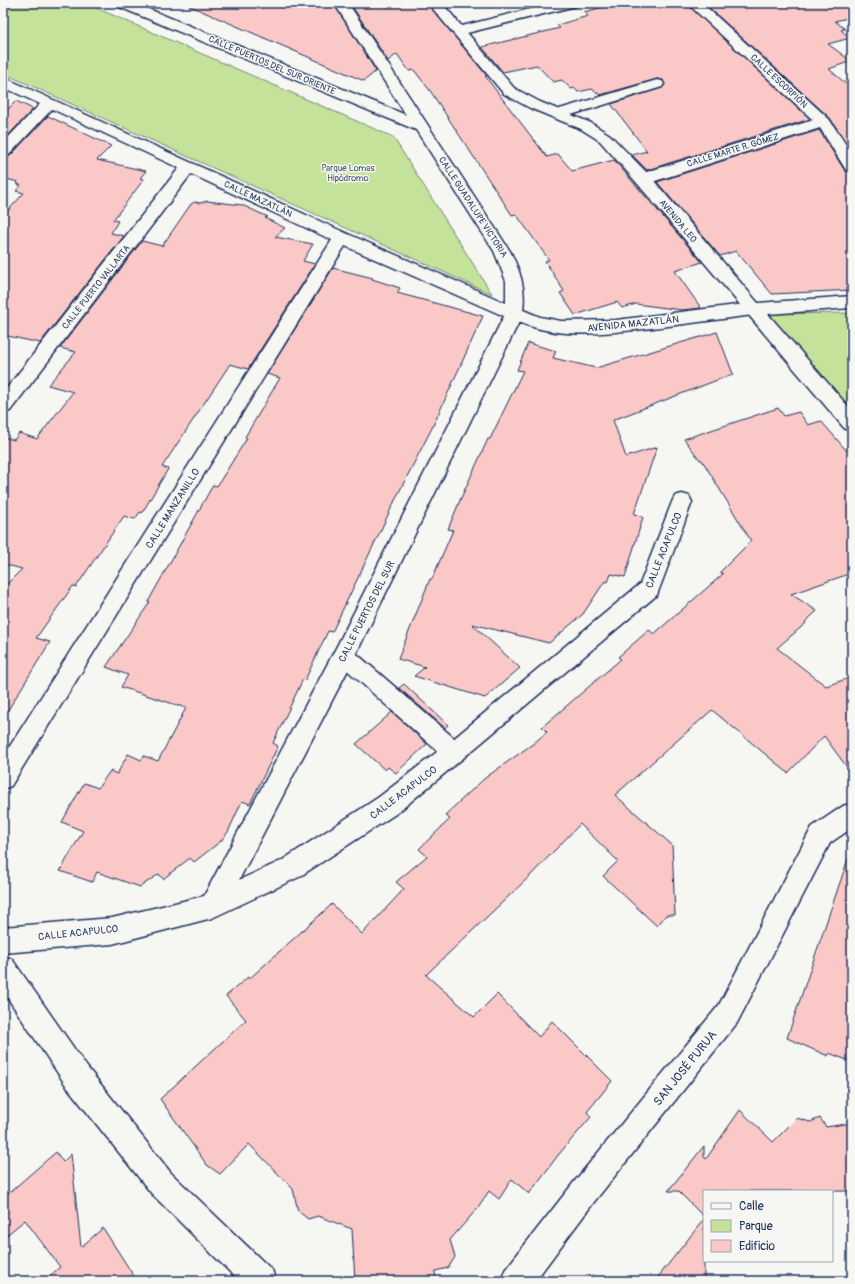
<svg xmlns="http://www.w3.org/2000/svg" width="855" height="1284" viewBox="0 0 855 1284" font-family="Pangolin,sans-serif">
<rect width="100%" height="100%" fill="#f6f6f2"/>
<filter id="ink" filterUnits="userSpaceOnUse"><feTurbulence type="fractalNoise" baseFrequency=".025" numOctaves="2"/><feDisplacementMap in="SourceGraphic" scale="8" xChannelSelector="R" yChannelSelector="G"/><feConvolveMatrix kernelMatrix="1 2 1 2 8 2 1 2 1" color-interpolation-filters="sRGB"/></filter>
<g filter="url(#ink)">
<!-- green -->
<path fill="#c5e29a" stroke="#70887c" d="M3,3H85L393,137L492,294L3,73Z
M852,313V414L765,314Z"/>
<!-- building -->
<path fill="#fac9c7" stroke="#1b2f5e" d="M183,3H333L376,71L364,81Z
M350,3H427L487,76H485L547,157L558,154L572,171L614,160L702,262L675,271L701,308L682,310L636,304L622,308L617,302L575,315L560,293L564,291L545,261L549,260L516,214L512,215L431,92L414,70L409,71L397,54L388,61Z
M619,3H686L810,119L647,170L632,155L647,151L611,104L662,88L665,85L663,80L657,79L600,95L592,89L578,92L574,88L571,89L562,80L553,82L537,65L503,72L482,47L560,28L557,25L588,16L584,12Z
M704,3H852V17L835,21L845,29L841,30L850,38L828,44L851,61L829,69L852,89V151L830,118Z
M16,101L33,109L3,141V114Z
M48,116L111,146L97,160L146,171L140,178L144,179L113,220L118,221L111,233L124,236L40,343L3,335V216L24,193L16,191L21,185L17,184L18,182L3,178V158L10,156Z
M819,130L845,171L852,173V290L772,294L736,251L720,256L657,182Z
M207,201L242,205L268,217L265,218L285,228L275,237L313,244L303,261L315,264L248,369L230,364L162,467L168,469L142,513L140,512L135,519L124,516L76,587L73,586L36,638L50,642L3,718V588L22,569L3,564V437L14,440L19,433L37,439L73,392L48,385L76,352L60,348L142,241L162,246L191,204L195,202L200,203Z
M333,268L373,278L372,279L400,288L397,293L483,316L432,428L398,494L332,632L328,631L305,680L303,679L273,743L278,746L250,804L242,801L228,832L221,841L194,862L190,858L163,879L159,874L140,887L97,872L92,882L60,871L83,831L62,822L84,783L98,788L110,771L117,774L128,754L141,760L144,756L158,761L186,708L121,687L128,675L106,667L150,602H148L213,485L217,486L247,438L245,437L280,378L267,374Z
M717,332L733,374L613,420L626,457L657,447L634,514L643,517L625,577L611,574L608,582L605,581L583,614L549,643L472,624L520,668L485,698L414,676L425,667L398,659L430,579H432L453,530L448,529L461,498L488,439H490L523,371L517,370L528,343L556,351L553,358L596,368Z
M778,408L784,416L799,412L808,425L821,421L852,457V569L846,575L791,594L817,611L805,622L806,623L777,648L826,686L852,677V774L824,736L788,773L712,710L615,795L672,845L675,915H666L657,926L603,876L618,861L580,824L531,875L431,970L426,975L474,1017L497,994L539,1037L552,1021L612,1081L587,1112L591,1117L559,1154L529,1194L512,1179L499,1199L489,1191L476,1210L450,1240L455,1257L448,1268L435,1271L436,1281H355L352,1229L318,1216L308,1219L298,1211L293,1189L249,1144L220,1174L207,1165L160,1099L246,1020L226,996L248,977L249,979L332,904L362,934L404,889L396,882L427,856L419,849L450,819L445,815L485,778L534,743L547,732L542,727L621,659L618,657L649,630L654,634L723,574L720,572L751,541L702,460H700L684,439Z
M404,684L448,725L445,728L399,688Z
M392,712L427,744L396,773L388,767L385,770L356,744Z
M848,859H852V1062L829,1053L828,1056L787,1038Z
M740,1110L773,1142L797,1118L810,1122L820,1118L826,1127L852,1123V1191H704V1217L678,1191H668L704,1146V1157L706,1159Z
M56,1152L63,1162L71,1154L81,1247L103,1228L137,1281H44L60,1267L25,1220L3,1238V1198Z
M704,1219V1281H655Z"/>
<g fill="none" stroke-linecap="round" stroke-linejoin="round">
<defs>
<path id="lane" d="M344,646L351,649L462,745L465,752L462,759L454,762L446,759L337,661L334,655L337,649Z"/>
<path id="street" d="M115,3H134L406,115L334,3H348L510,251C520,271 526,287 523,310L540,317L561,321L616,320L753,303L759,305L762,309L759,313L753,315C722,319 692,323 661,327C615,332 563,341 519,322L352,662L239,880L281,861L379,797L446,745L640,584L672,502L675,496L682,494L689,496L692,502L657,595L462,759L397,813L299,877L212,918L112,944L3,953V927L112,918L204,896L336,648L504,316L345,246L11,786L3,789V757L332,240L191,174L10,411L3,413V393L179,168L52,109L9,155L3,157V143L40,104L3,87V77L348,234L506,303V281L494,251L416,130L117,6Z
M554,3H578L576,6L459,35L454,34L452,31L454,28Z
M687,3H702L829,119L852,154V172L846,170L820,128L649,183L643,184L637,183L635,179L637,175L813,120Z
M657,80L662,81L664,84L662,87L558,119L553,117L550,114L553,111Z
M852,803V828L830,843L737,1023L594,1202L535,1281H501L505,1270L574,1182L719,1005L812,827L843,806Z
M3,955L12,959L87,1067L171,1173L272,1270L276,1281H239L151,1193L67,1087L3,991Z"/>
<path id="secondary" d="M428,3H442L514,88L540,102L591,123L610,135L649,175L758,303L852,296V308L768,314L852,411V431L845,429L637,183L600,141L581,129L530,108L504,94Z"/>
</defs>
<!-- lane casing -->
<use href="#lane" stroke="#1b2f5e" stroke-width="3"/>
<!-- street casing -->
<use href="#street" stroke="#1b2f5e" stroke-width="3"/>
<!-- secondary casing -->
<use href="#secondary" stroke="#1b2f5e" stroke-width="3"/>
<!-- lane -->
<use href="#lane" fill="#f6f6f2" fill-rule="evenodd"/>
<!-- street -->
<use href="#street" fill="#f6f6f2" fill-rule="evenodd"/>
<!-- secondary -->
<use href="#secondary" fill="#f6f6f2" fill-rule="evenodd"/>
</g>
</g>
<g text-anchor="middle" stroke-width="3" stroke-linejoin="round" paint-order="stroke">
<!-- far-street labels -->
<g font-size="9" fill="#1b2f5e" stroke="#f6f6f2">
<text transform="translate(272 65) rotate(23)" y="3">CALLE PUERTOS DEL SUR ORIENTE</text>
<text transform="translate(779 81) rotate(43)" y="3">CALLE ESCORPIÓN</text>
<text transform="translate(733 150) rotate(-17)" y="3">CALLE MARTE R. GÓMEZ</text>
<text transform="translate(258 199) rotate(25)" y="3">CALLE MAZATLÁN</text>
<text transform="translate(473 207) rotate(57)" y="3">CALLE GUADALUPE VICTORIA</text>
<text transform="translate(678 221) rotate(50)" y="3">AVENIDA LEO</text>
<text transform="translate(96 287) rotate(-52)" y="3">CALLE PUERTO VALLARTA</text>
</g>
<!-- far-park labels -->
<g font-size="9" fill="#3d536a" stroke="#f6f6f2">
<text x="348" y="171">Parque Lomas<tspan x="348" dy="10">Hipódromo</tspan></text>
</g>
<!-- street labels -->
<g font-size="10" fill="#1b2f5e" stroke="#f6f6f2">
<text transform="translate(633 323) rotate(-6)" y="4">AVENIDA MAZATLÁN</text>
<text transform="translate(172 508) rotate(-58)" y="4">CALLE MANZANILLO</text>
<text transform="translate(663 550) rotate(-68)" y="4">CALLE ACAPULCO</text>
<text transform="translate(366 611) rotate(-63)" y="4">CALLE PUERTOS DEL SUR</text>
<text transform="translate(403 792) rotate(-37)" y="4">CALLE ACAPULCO</text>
<text transform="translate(78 932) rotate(-6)" y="4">CALLE ACAPULCO</text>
</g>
<!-- near-street labels -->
<g font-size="12" fill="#1b2f5e" stroke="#f6f6f2">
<text transform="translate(685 1068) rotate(-51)" y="4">SAN JOSÉ PURUA</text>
</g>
</g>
<!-- margin -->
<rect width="855" height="1284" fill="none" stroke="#f6f6f2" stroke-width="16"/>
<rect x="8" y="8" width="839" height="1268" fill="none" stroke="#1b2f5e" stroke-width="1.5" filter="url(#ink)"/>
<!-- legend -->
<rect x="703" y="1190" width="130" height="72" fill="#f6f6f2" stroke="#9ea6b7"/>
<rect x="711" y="1203" width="20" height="6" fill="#f6f6f2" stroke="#9ea6b7"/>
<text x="739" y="1210" font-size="12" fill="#1b2f5e">Calle</text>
<rect x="711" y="1220" width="20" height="12" fill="#c5e29a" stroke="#9ea6b7"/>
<text x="739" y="1230" font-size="12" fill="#1b2f5e">Parque</text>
<rect x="711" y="1240" width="20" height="12" fill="#fac9c7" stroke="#9ea6b7"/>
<text x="739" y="1250" font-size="12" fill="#1b2f5e">Edificio</text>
</svg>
